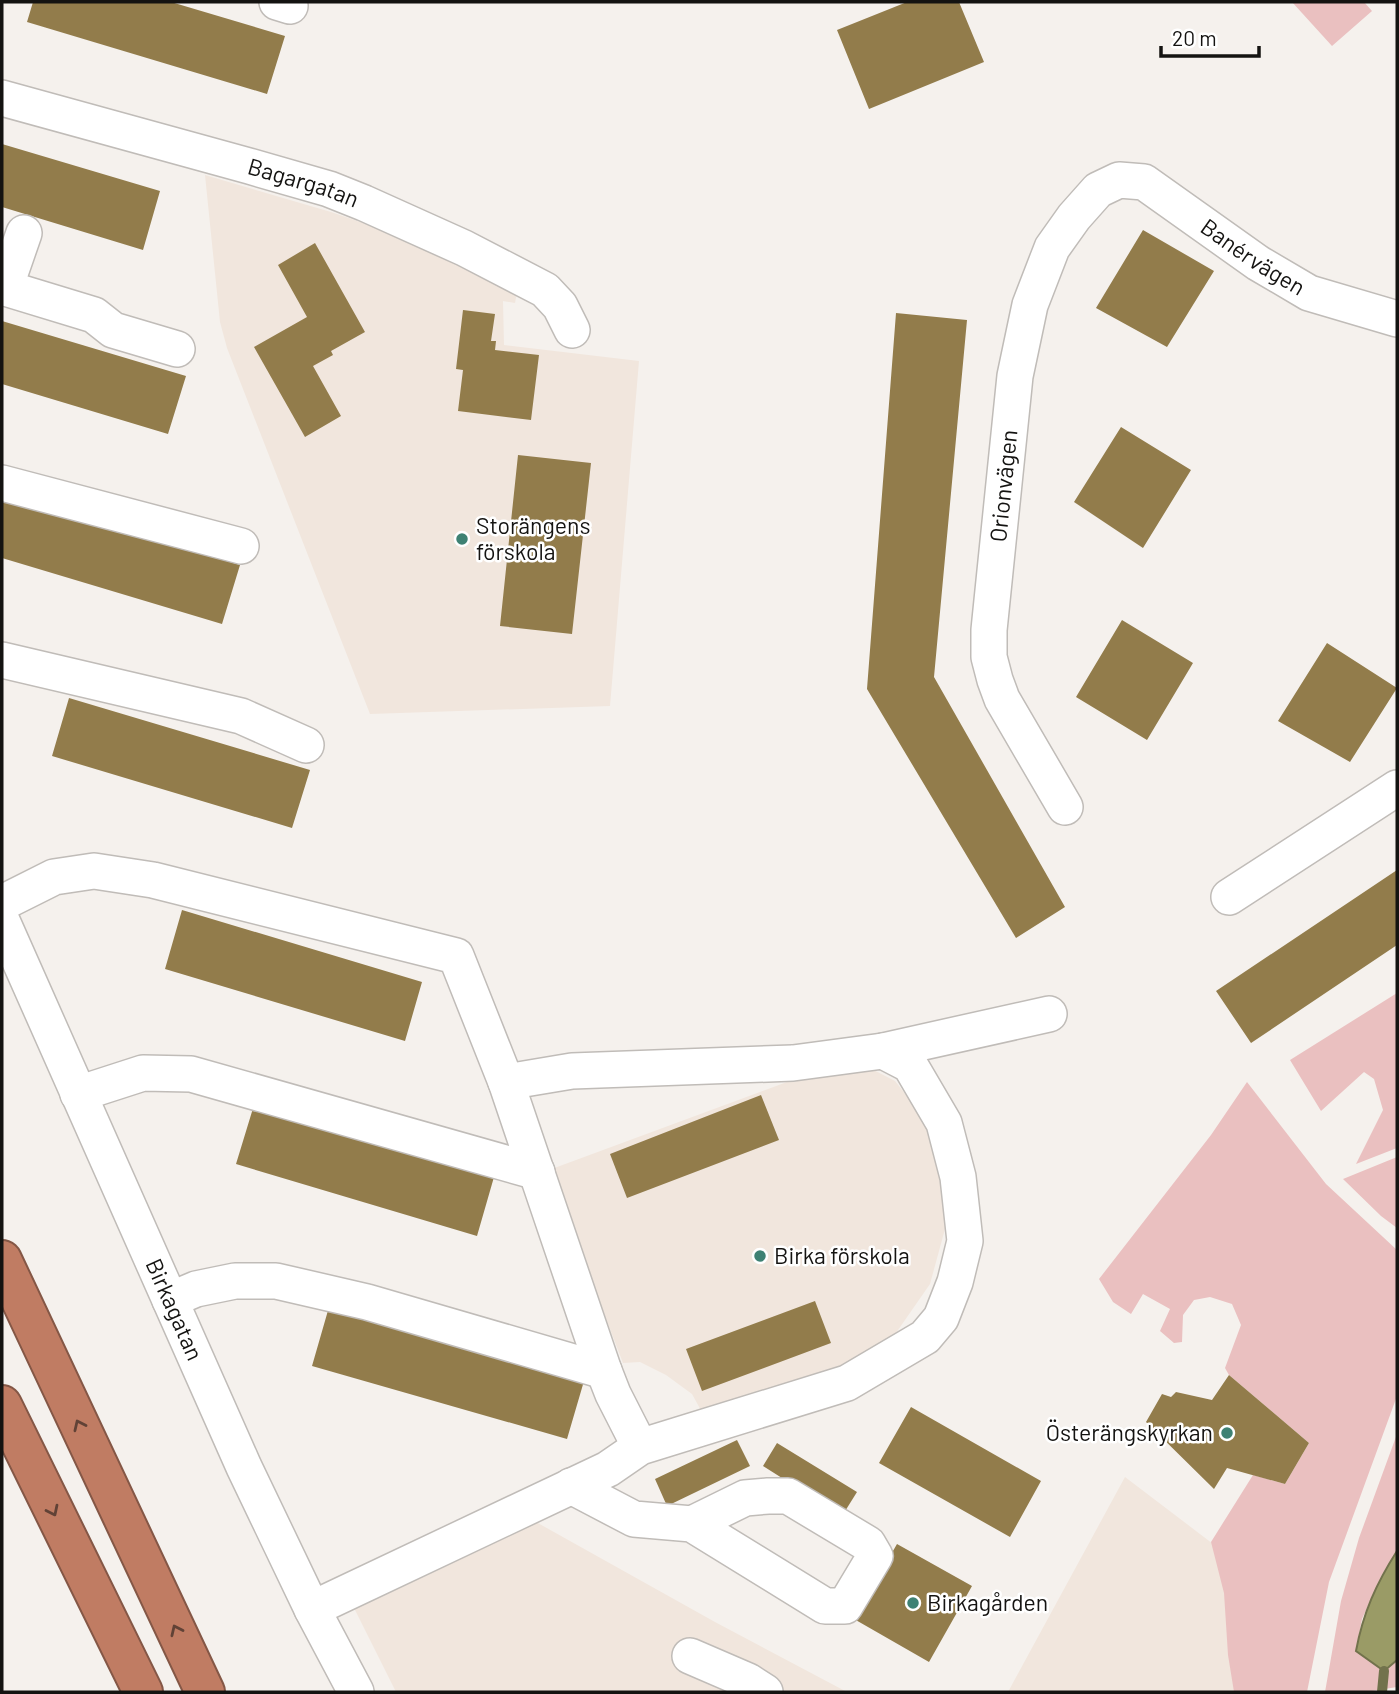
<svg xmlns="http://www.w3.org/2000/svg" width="1399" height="1694" viewBox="0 0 1399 1694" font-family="Barlow,sans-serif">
<rect width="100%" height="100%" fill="#f5f1ed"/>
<!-- built -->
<path fill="#f1e6dd" d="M205,175L331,212L404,237L517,292L515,303L503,301L504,345L639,361L610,706L370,714L227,348L220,322Z
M864,1065L895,1081L930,1125L944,1179L945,1229L930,1284L889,1343L855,1368L703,1414L692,1394L666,1375L640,1362L623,1363L549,1170L822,1069Z
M1125,1477L1221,1550L1232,1590L1234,1692H1008Z
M502,1503L715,1622L847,1692H396L338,1576Z"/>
<!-- green -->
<path fill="#eac0c0" d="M1292,2H1364L1372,11L1332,46Z
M1397,993V1148L1356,1164L1383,1110L1374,1079L1364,1072L1321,1111L1290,1060Z
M1247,1082L1326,1184L1397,1250V1396L1329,1582L1307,1692H1234L1228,1655L1224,1593L1211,1542L1253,1475L1285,1484L1309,1443L1229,1375L1225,1368L1241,1325L1232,1304L1210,1297L1194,1300L1183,1315L1182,1342L1174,1343L1160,1331L1170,1309L1143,1294L1131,1314L1113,1302L1099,1279L1211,1135Z
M1397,1157V1228L1381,1216L1343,1179Z
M1397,1434V1551L1382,1575L1362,1619L1356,1651L1384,1671L1397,1660V1687L1366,1692H1325L1341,1601L1359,1538Z"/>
<!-- water -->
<path fill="#9a9b66" stroke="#72724c" stroke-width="2" d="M1397,1551V1660L1384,1671L1356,1651C1363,1613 1376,1584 1397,1551Z"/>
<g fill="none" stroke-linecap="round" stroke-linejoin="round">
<!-- stream -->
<path stroke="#72724c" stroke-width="10" d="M1382,1692L1384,1671"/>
</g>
<!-- building -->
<path fill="#927c4b" d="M33,2H171L285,36L267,94L27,22Z
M907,2H959L984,62L869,109L837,30Z
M2,144L160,191L143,250L2,207Z
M1143,230L1214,271L1167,347L1096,308Z
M315,243L365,332L331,351L333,355L313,366L341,416L305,437L254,347L307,317L278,265Z
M463,310L495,314L491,341H496L495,350L539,355L531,420L458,411L463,370L456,369Z
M896,313L967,320L934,677L1065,907L1016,938L867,689Z
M2,321L186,376L168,434L2,384Z
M1121,427L1191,470L1143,548L1074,502Z
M518,455L591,463L572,634L500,626Z
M2,494L240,565L222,624L2,558Z
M1122,620L1193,663L1147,740L1076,697Z
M1327,643L1397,688L1350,762L1278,721Z
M69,698L310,770L292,828L52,756Z
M1397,870V945L1251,1043L1216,991Z
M182,910L422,982L405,1041L165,969Z
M761,1095L779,1140L627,1198L610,1154Z
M254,1105L494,1177L477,1236L236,1164Z
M815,1301L831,1343L702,1391L686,1349Z
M329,1307L584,1381L567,1439L312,1366Z
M1229,1375L1309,1443L1285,1484L1227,1468L1214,1489L1146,1422L1162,1394L1171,1397L1176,1392L1212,1400Z
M911,1407L1041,1481L1010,1537L879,1463Z
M737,1440L750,1466L667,1506L655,1479Z
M777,1443L857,1492L842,1516L763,1466Z
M897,1544L972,1586L929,1662L854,1619Z"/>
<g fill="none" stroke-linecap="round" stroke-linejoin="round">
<defs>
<g id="minor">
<path d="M277,2L290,6"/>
<path id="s1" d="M2,98L249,166L329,189L364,203L464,248L545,290L560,306L572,330"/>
<path d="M2,287L94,315L113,330L177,349"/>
<path d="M5,288L24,233"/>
<path d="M2,483L241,546"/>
<path d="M2,660L241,716L306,745"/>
<path id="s2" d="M1065,807L1002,699L995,680L989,657V630L1015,376L1030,305L1052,248L1074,217L1098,190L1119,180L1144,182L1258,263L1309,293L1397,319"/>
<path d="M1229,897L1397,788"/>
<path d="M2,903L54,877L94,871L153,880L456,956L506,1082"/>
<path id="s3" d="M2,921L244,1467L312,1609L356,1692"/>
<path d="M883,1051L1049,1014"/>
<path d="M78,1094L143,1073L191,1074L537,1172"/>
<path d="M170,1300L196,1289L235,1281H276L367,1302L604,1371"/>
<path d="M571,1486L634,1519L692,1524L825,1606H845L875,1556L868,1544L788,1496H768L745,1498L692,1524"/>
<path d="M312,1609L608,1469L640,1447L847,1383L925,1337L941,1318L955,1282L965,1241L958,1177L944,1123L910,1065L883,1051L793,1063L572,1071L506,1082L604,1371L613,1394L640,1447"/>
<path d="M690,1656L748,1681L765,1692"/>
</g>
<path id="highway" d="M2,1260L205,1692
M2,1405L143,1692"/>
</defs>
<!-- minor casing -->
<use href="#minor" stroke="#c0bcb8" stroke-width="38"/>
<!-- highway casing -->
<use href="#highway" stroke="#845746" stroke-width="42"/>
<!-- minor -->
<use href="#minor" stroke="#fff" stroke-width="35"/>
<!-- highway -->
<use href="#highway" stroke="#c07c63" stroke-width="38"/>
</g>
<!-- one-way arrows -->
<defs><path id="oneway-chevron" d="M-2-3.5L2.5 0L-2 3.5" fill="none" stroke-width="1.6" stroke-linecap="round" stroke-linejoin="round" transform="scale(1.75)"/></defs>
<g stroke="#614236">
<use href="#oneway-chevron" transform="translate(79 1425) rotate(-115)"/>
<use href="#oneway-chevron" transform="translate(53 1511) rotate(64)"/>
<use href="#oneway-chevron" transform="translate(176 1630) rotate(-115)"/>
</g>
<!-- markers -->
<g fill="#3e8173" stroke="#fff" stroke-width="2.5">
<circle cx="462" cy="539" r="7"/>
<circle cx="760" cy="1256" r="7"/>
<circle cx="1227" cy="1433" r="7"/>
<circle cx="913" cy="1603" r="7"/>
</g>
<g text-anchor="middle" stroke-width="5" stroke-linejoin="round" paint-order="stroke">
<!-- street labels -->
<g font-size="23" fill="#141311" stroke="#fff">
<text dy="8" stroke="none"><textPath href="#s1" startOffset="313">Bagargatan</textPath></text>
<text dy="8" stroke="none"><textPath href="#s2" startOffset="840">Banérvägen</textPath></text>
<text dy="8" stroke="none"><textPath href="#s2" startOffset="341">Orionvägen</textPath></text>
<text dy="8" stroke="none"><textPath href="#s3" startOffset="425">Birkagatan</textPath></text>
</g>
<!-- poi labels -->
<g font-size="23" fill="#141311" stroke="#fff" text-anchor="start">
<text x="476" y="534">Storängens<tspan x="476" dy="26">förskola</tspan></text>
<text x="774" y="1264">Birka förskola</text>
<text x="1213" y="1441" text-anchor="end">Österängskyrkan</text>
<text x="927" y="1611">Birkagården</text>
</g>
</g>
<!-- border -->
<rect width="1399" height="1694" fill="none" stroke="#141311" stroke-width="7"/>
<!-- scale -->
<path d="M1161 46v10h98v-10" fill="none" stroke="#141311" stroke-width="3.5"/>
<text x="1172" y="46" font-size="21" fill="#141311" stroke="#ffffff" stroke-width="5" paint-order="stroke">20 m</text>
</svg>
